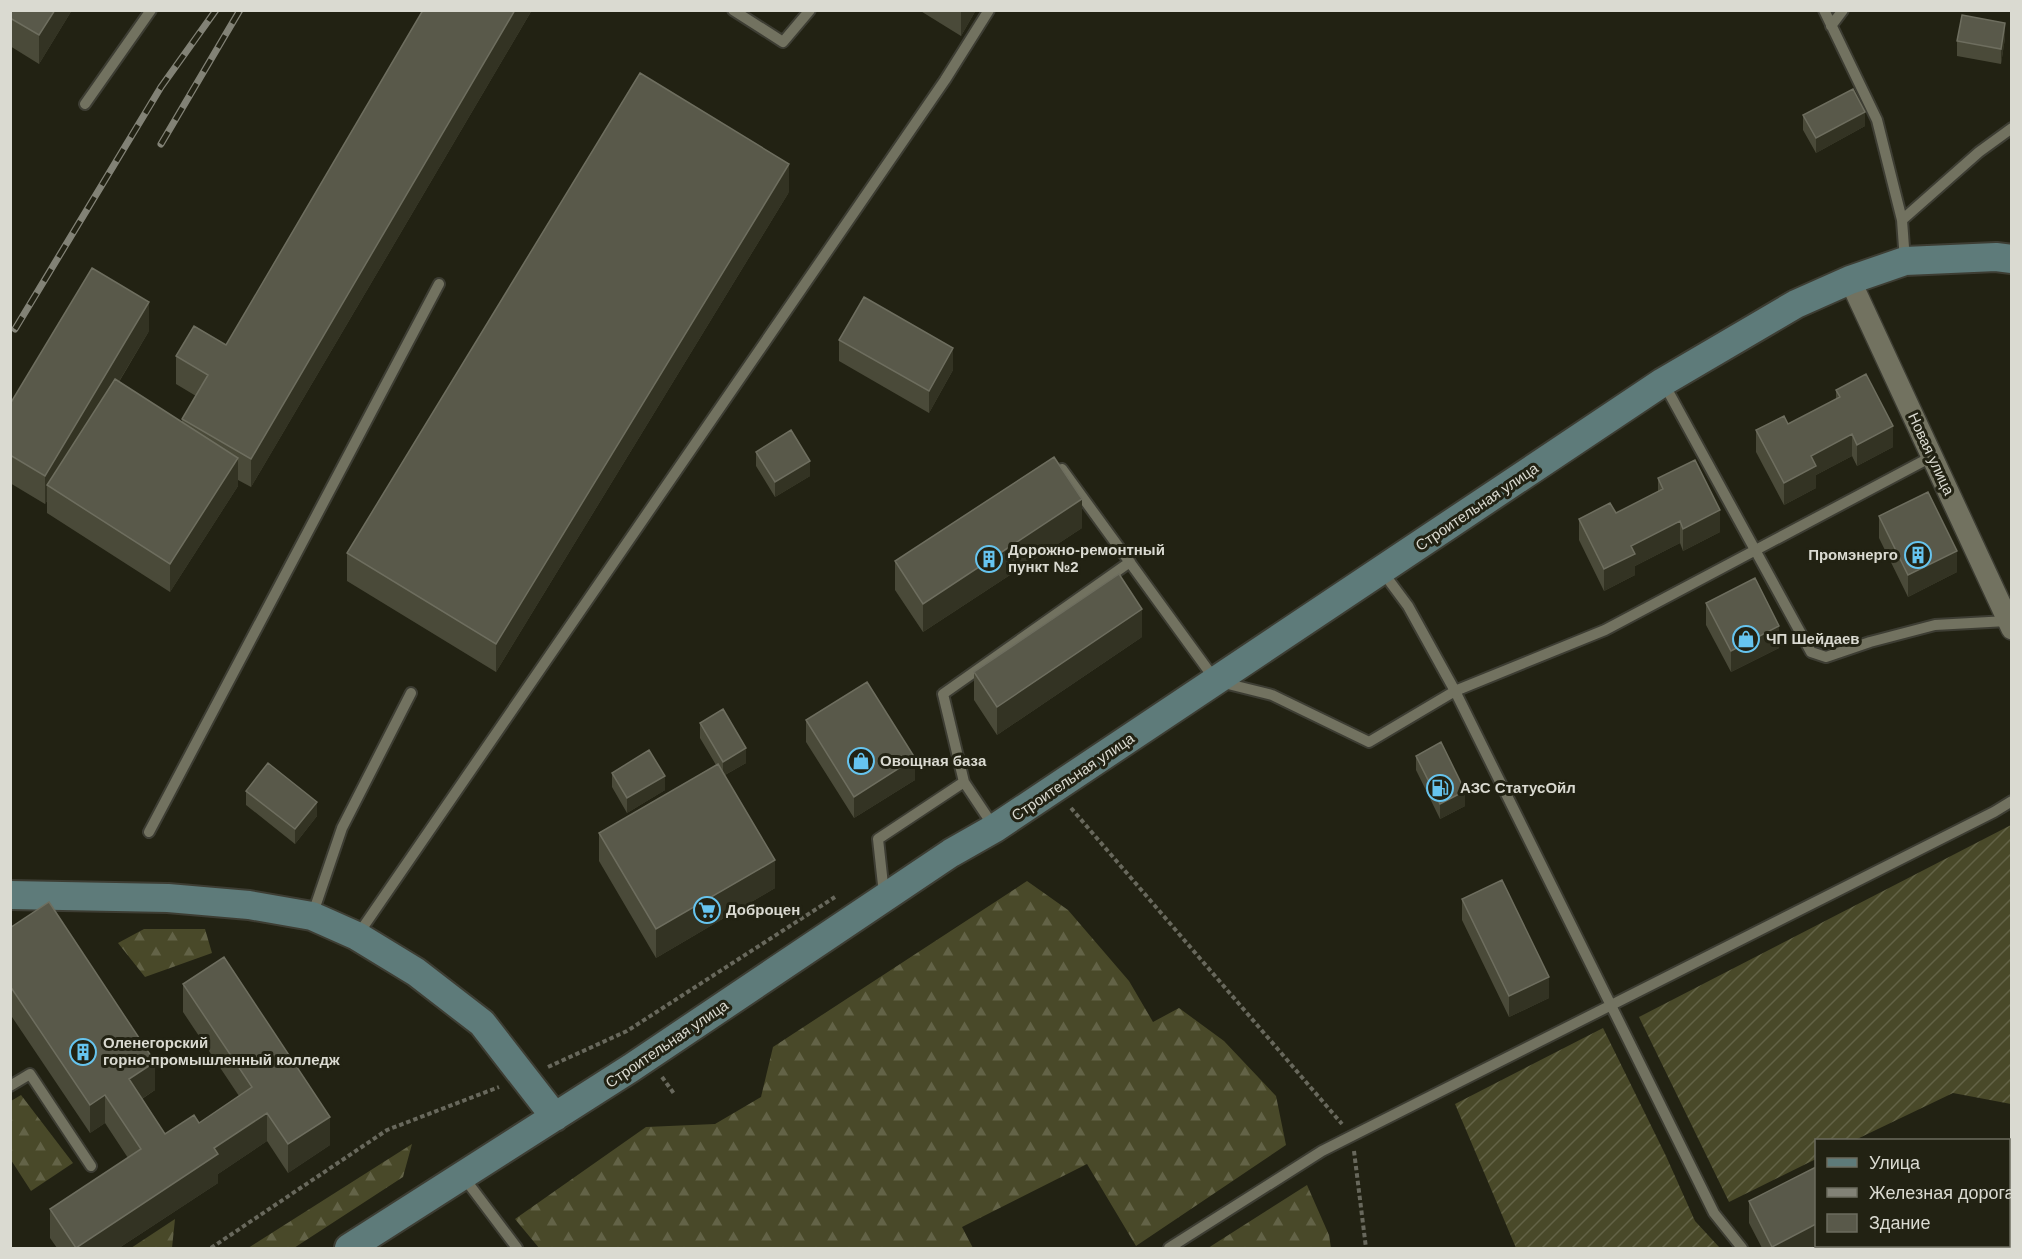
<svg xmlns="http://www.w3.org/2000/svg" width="2022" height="1259" viewBox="0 0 2022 1259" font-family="Helvetica,sans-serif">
<defs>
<pattern id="forest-firs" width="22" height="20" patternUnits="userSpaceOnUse" patternTransform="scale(1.5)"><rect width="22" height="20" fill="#494929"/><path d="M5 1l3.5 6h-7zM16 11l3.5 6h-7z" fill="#636347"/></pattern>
<pattern id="garden-furrows" width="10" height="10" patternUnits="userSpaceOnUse" patternTransform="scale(1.5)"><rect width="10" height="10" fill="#494929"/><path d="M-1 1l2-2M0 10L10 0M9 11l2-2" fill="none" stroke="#636347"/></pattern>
</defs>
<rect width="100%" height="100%" fill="#222213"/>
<!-- forest -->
<path fill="url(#forest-firs)" d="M1027,881L1068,910L1129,981L1153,1022L1179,1008L1224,1041L1276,1096L1286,1145L1136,1246L1087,1164L962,1227L973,1248H539L515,1219L646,1127L715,1124L761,1097L773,1047Z
M144,929H205L212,953L145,977L118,943Z
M21,1095L73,1163L31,1191L11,1160V1101Z
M412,1144L403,1177L294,1248H248Z
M1307,1185L1329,1235L1331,1248H1208Z
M175,1219L172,1248H131Z"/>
<!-- garden -->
<path fill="url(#garden-furrows)" d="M2011,825V1104L1953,1093L1855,1140H1816V1159L1729,1202L1639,1017Z
M1603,1028L1666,1156L1695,1221L1720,1248H1516L1455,1104Z"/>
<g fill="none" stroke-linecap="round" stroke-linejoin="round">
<defs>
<path id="lane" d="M733,10L783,42L810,10
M1824,10L1877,120L1902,220L1905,261
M1831,26L1843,10
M85,104L151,10
M1902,220L1979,152L2012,128
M1663,382L1811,652L1826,657L1870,642L1935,625L2007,621
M1062,469L1216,681L1272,695L1369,742L1455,691L1408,606L1382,571
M964,782L943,694L1130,562
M149,832L439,284
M884,894L878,839L964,782L994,827
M312,916L342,828L411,693
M357,936L945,80L989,10
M10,1086L30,1074L91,1166
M462,1175L517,1248
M1169,1248L1322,1151L1994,812L2012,801
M1742,1248L1714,1213L1455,691L1605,630L1933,456"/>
<path id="street" d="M1850,280L2012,629"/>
<path id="secondary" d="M10,895L168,898L249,905L312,916L357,936L416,972L482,1023L555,1117
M349,1248L631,1068L951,853L995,828L1663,382L1796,304L1850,280L1905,261L1996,257L2012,259"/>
</defs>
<!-- lane casing -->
<use href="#lane" stroke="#3d3d33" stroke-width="14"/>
<!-- street casing -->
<use href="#street" stroke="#3d3d33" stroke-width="24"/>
<!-- secondary casing -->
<use href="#secondary" stroke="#3d3d33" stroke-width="32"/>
<!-- path -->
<path stroke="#68685c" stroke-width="4" stroke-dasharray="4.5 3" stroke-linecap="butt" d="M1071,808L1342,1124
M548,1067L627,1031L835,897
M662,1077L675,1095
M1354,1151L1366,1248
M211,1248L387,1130L499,1087"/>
<!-- lane -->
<use href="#lane" stroke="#727260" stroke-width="10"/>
<!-- street -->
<use href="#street" stroke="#727260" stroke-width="21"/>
<!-- secondary -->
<use href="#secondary" stroke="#5e7b7a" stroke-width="28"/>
<defs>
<path id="rail" d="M161,144L240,10
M15,329L161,87L216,10"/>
</defs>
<!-- rail casing -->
<use href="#rail" stroke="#828276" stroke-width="7"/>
<!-- rail -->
<use href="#rail" stroke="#222213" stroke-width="4.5" stroke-dasharray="14" stroke-linecap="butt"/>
</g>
<!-- wall -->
<path fill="#4a4a39" d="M10,10H72L39,64L10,46Z
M423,10H532L251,487L238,480V486L170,592L47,513V501L45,504L10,483V404L149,331L119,382L182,423V419L196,396L176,384V356L226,345Z
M919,10H976L961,36Z
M2005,38L2001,64L1957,56V41Z
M1803,115L1865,126L1816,153L1803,130Z
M789,192L496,672L347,581V553Z
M839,340L953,370L929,413L839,361Z
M1836,390L1893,447L1857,466L1852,456L1816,475V488L1784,505L1756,452V430L1788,424L1836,399Z
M756,452L810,476L775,497L756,466Z
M1658,478L1720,532L1683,551L1680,543L1635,566V575L1604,591L1579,540V519L1616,513L1658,492Z
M1879,516L1957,572L1908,597L1879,538Z
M1082,528L923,632L895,590V561Z
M1706,603L1779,648L1731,672L1706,625Z
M1142,637L997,735L974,700V672Z
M806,720L915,780L854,818L806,742Z
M700,723L746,763L725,775L775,888L656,958L599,861V833L716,765L700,738Z
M1416,756L1465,806L1440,819L1416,770Z
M612,773L665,790L627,813L612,787Z
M246,791L317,816L295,844L246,805Z
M1462,899L1549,998L1509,1017L1462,920Z
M10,928L155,1090L142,1099L165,1134L199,1123L239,1096L183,1012V984L330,1145L288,1173L267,1141L218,1174V1183L119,1248H57L50,1238V1209L128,1158L105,1123L90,1133L10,1014Z
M1816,1167V1245L1810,1248H1762L1749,1223V1201Z"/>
<!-- shaded-wall -->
<path fill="#333323" d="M55,10H72L39,64V35Z
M515,10H532L251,487V459Z
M961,10H976L961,36Z
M2005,23V38L2001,64V49Z
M1865,112V126L1816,153V138Z
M789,164V192L496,672V644Z
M149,302V331L54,490L47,485V501L45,504V476Z
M953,348V370L929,413V391Z
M1893,426V447L1857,466V445Z
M1852,434V456L1816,475V488L1784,505V483L1811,456Z
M238,458V486L170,592V564Z
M810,461V476L775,497V482Z
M1082,499V528L923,632V604Z
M1720,510V532L1683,551V529Z
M1680,521V543L1635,566V575L1604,591V569L1631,546Z
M1957,551V572L1908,597V575Z
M1142,609V637L997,735V707Z
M1779,626V648L1731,672V651Z
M746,748V763L723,776V762Z
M915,758V780L854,818V797Z
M665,776V790L627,813V798Z
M1465,791V806L1440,819V804Z
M317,802V816L295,844V829Z
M775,860V888L656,958V929Z
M1549,977V998L1509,1017V996Z
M155,1062V1090L129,1107V1079Z
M105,1095V1123L90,1133V1105Z
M267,1113V1141L218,1174V1183L119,1248H76L214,1148Z
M330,1117V1145L288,1173V1144Z
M1816,1224V1245L1810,1248H1772V1247Z"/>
<!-- building -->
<path fill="#59594a" stroke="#6e6e5f" stroke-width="1.5" d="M10,10H55L39,35L10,18Z
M423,10H515L251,459L182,419L208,375L176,356L194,326L226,345Z
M1962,15L2005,23L2001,49L1957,41Z
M640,73L789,164L496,644L347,553Z
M1853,89L1865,112L1816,138L1803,115Z
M92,268L149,302L45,476L10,455V404Z
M864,297L953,348L929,391L839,340Z
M1866,374L1893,426L1857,445L1852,434L1811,456L1816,466L1784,483L1756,430L1784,416L1788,424L1840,397L1836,390Z
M115,379L238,458L170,564L47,485Z
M791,430L810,461L775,482L756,452Z
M1054,457L1082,499L923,604L895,561Z
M1695,460L1720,510L1683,529L1680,521L1631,546L1635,554L1604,569L1579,519L1610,503L1616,513L1663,489L1658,478Z
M1928,492L1957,551L1908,575L1879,516Z
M1119,574L1142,609L997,707L974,672Z
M1755,578L1779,626L1731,651L1706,603Z
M867,682L915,758L854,797L806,720Z
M723,709L746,748L723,762L700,723Z
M1441,742L1465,791L1440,804L1416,756Z
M649,750L665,776L627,798L612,773Z
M268,763L317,802L295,829L246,791Z
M718,764L775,860L656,929L599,833Z
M1502,880L1549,977L1509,996L1462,899Z
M49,902L155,1062L129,1079L165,1134L194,1115L199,1123L252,1087L183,984L224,957L330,1117L288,1144L267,1113L214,1148L218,1154L76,1248L50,1209L141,1149L105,1095L90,1105L10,986V928Z
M1816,1167V1224L1772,1247L1749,1201Z"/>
<!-- icons -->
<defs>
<symbol id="building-ring" viewBox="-11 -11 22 22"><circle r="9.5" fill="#222213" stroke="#66c4ef" stroke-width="1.5"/><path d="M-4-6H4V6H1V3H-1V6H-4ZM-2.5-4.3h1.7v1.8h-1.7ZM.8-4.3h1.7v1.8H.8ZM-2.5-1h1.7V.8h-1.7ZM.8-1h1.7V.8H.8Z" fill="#66c4ef"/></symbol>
<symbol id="shop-ring" viewBox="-11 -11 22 22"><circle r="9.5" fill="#222213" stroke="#66c4ef" stroke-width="1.5"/><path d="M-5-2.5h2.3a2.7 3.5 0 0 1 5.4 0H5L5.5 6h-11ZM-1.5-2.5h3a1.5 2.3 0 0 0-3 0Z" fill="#66c4ef"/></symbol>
<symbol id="fuel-ring" viewBox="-11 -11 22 22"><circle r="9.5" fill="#222213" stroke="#66c4ef" stroke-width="1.5"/><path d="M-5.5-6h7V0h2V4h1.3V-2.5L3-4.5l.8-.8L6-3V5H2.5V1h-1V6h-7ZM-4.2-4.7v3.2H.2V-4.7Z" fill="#66c4ef"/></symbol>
<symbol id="supermarket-ring" viewBox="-11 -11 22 22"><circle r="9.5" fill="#222213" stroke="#66c4ef" stroke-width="1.5"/><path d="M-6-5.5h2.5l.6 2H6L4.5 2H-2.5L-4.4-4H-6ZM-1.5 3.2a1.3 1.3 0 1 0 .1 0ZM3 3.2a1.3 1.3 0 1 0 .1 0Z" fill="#66c4ef"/></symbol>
</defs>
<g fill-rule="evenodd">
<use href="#building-ring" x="1903" y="540" width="30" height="30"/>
<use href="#building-ring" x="974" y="544" width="30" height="30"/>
<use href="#shop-ring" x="1731" y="624" width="30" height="30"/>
<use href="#shop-ring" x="846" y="746" width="30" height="30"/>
<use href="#fuel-ring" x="1425" y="773" width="30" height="30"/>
<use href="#supermarket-ring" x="692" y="895" width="30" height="30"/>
<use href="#building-ring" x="68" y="1037" width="30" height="30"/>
</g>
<g text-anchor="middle" stroke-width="6" stroke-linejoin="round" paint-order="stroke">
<!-- street labels -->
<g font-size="15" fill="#dadad1" stroke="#222213">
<text transform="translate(1931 454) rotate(65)" y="5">Новая улица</text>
<text transform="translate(1477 507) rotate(-34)" y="5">Строительная улица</text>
<text transform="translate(1073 777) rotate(-34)" y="5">Строительная улица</text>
<text transform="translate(667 1044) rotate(-34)" y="5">Строительная улица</text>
</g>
<!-- poi labels -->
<g font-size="15" font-weight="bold" fill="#dadad1" stroke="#222213" text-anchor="start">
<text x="1008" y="555">Дорожно-ремонтный<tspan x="1008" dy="17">пункт №2</tspan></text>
<text x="1898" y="560" text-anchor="end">Промэнерго</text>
<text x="1766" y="644">ЧП Шейдаев</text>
<text x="880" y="766">Овощная база</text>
<text x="1460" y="793">АЗС СтатусОйл</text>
<text x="726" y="915">Доброцен</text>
<text x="103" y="1048">Оленегорский<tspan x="103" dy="17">горно-промышленный колледж</tspan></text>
</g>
</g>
<!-- border -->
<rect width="2022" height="1259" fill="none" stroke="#dadad1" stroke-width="24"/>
<!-- legend -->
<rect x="1815" y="1139" width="195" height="108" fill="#222213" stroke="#6c6c5f" stroke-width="1.5"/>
<rect x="1827" y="1158" width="30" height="9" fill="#5e7b7a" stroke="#6c6c5f" stroke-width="1.5"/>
<text x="1869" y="1169" font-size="18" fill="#dadad1">Улица</text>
<rect x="1827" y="1188" width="30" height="9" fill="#828276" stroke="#6c6c5f" stroke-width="1.5"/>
<text x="1869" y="1199" font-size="18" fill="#dadad1">Железная дорога</text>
<rect x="1827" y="1214" width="30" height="18" fill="#59594a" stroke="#6c6c5f" stroke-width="1.5"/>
<text x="1869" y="1229" font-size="18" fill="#dadad1">Здание</text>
</svg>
